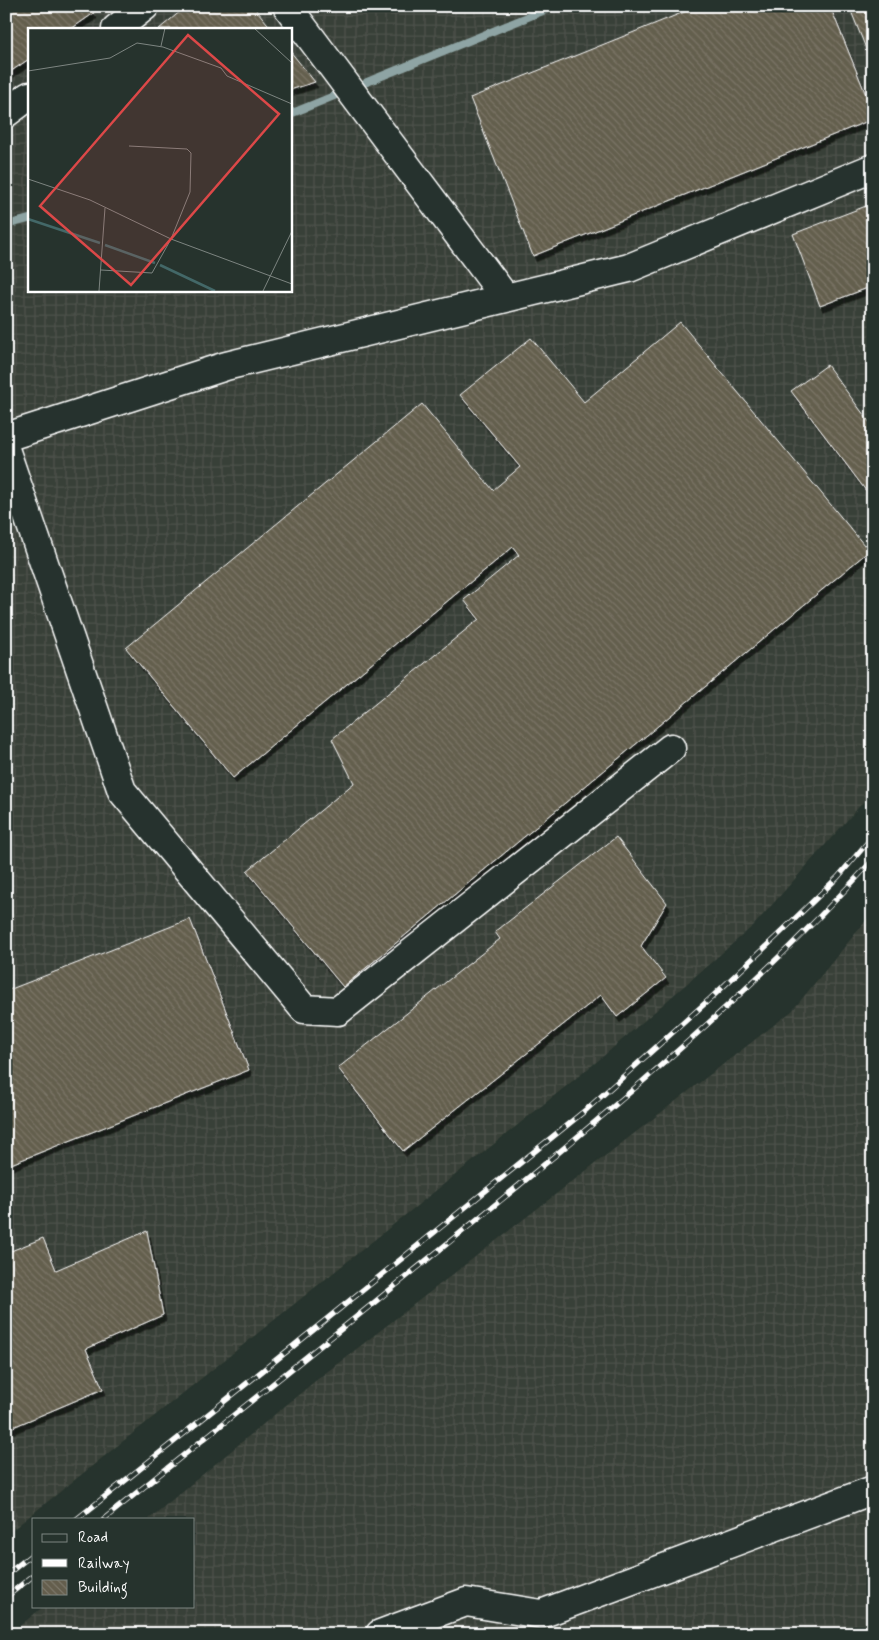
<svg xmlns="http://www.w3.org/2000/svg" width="879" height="1640" viewBox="0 0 879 1640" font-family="Mynerve,sans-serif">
<defs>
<pattern id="industrial-grid" width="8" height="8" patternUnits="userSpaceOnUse" patternTransform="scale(1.25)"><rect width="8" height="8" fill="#394037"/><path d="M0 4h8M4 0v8" fill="none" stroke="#4d534b"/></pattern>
<pattern id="building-back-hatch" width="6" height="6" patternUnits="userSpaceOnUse" patternTransform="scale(1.25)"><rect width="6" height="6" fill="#645e4d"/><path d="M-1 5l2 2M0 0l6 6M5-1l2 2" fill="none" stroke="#7b7668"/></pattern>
<filter id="shadow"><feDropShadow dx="3" dy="5.5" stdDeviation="0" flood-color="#0009"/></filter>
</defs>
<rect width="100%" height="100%" fill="#26332d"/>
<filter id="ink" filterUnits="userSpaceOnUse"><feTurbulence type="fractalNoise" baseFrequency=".02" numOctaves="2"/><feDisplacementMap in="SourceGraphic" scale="10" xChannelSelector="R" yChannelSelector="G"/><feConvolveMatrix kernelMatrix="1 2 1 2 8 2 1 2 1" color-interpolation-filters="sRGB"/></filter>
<g filter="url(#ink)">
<!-- industrial -->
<path fill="url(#industrial-grid)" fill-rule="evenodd" d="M6,6H873V791L753,926L600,1059L6,1535ZM29,29H290V290H29Z
M873,912V1634H10L44,1606H194V1519H149L314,1382L792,1011Z"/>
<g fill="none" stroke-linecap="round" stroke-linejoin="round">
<!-- stream -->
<path stroke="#8ea4a4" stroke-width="8" d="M367,82L555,6
M290,114L334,96
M6,225L29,219"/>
</g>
<!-- building -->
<path fill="url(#building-back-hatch)" stroke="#fff" filter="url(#shadow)" d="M6,6H89L94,13L71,29H29V59L7,74Z
M187,6H253L272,29H159Z
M699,6H830L873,112V119L533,256L470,98Z
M849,6H873V66Z
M290,51L315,82L290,90Z
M866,206L873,224V286L820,306L793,234Z
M680,322L869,551L343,987L247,871L354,783L332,739L479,619L464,600L519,555L513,547L233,778L126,648L422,404L493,490L520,467L460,395L531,338L584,402Z
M827,365L873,427V500L791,391Z
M616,837L667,903L641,946L666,978L617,1017L601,995L403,1151L338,1068L500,939L495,932Z
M190,919L249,1070L6,1166V991Z
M147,1231L163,1315L86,1349L103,1389L6,1430V1253L43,1238L56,1270Z"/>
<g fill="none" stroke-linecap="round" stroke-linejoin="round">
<defs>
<path id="minor" d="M287,6L505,297
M116,29L145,6
M6,113L29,96
M6,437L226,366L629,268L873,168
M6,452L122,791L304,1009L338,1011L671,748
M380,1634L466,1602L541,1614L873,1490"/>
</defs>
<!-- minor casing -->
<use href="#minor" stroke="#fff" stroke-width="31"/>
<!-- minor -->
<use href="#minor" stroke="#26332d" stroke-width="28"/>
<defs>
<path id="rail" d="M77,1519L291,1348L587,1109L711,998L776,937L838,877L873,836
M104,1519C242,1408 380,1299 517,1187C641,1085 764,980 873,860
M6,1575L34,1553
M6,1597L34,1575"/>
</defs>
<!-- rail casing -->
<use href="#rail" stroke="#fff" stroke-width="5.5"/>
<!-- rail -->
<use href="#rail" stroke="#26332d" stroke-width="4" stroke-dasharray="11" stroke-linecap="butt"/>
</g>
</g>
<!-- overview -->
<g transform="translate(28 28)">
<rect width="264" height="264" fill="#26332d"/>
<path fill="none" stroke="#436868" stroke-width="2.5" d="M0,191L72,215M77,217L127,235M132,237L187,263"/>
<path fill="none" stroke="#7d8581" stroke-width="1" d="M226,0L264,35M133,18L137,0M0,43L82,30L109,15L135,19L193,40L199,48L264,76M0,151L62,172L143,211L264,256M73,242L124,245L143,211L162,164L163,125L159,121L101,118M71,263L77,180M235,263L264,203"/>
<path fill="#dc4848" fill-opacity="0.15" stroke="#dc4848" stroke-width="2.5" d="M160,7L251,86L103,257L12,178Z"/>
<rect width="264" height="264" fill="none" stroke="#fff" stroke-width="2.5"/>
</g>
<!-- margin -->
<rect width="879" height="1640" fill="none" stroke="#26332d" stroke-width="25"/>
<rect x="12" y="12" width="854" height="1615" fill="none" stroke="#fff" stroke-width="2" filter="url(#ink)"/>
<!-- legend -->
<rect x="32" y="1518" width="162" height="90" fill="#26332d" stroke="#7d8581"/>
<rect x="42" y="1534" width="25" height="8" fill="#26332d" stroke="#7d8581"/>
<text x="78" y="1542" font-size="15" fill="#ffffff">Road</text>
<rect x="42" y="1559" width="25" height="8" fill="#ffffff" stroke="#7d8581"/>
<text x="78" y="1568" font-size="15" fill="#ffffff">Railway</text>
<rect x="42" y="1580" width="25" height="15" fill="url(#building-back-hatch)" stroke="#7d8581"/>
<text x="78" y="1592" font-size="15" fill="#ffffff">Building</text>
</svg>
